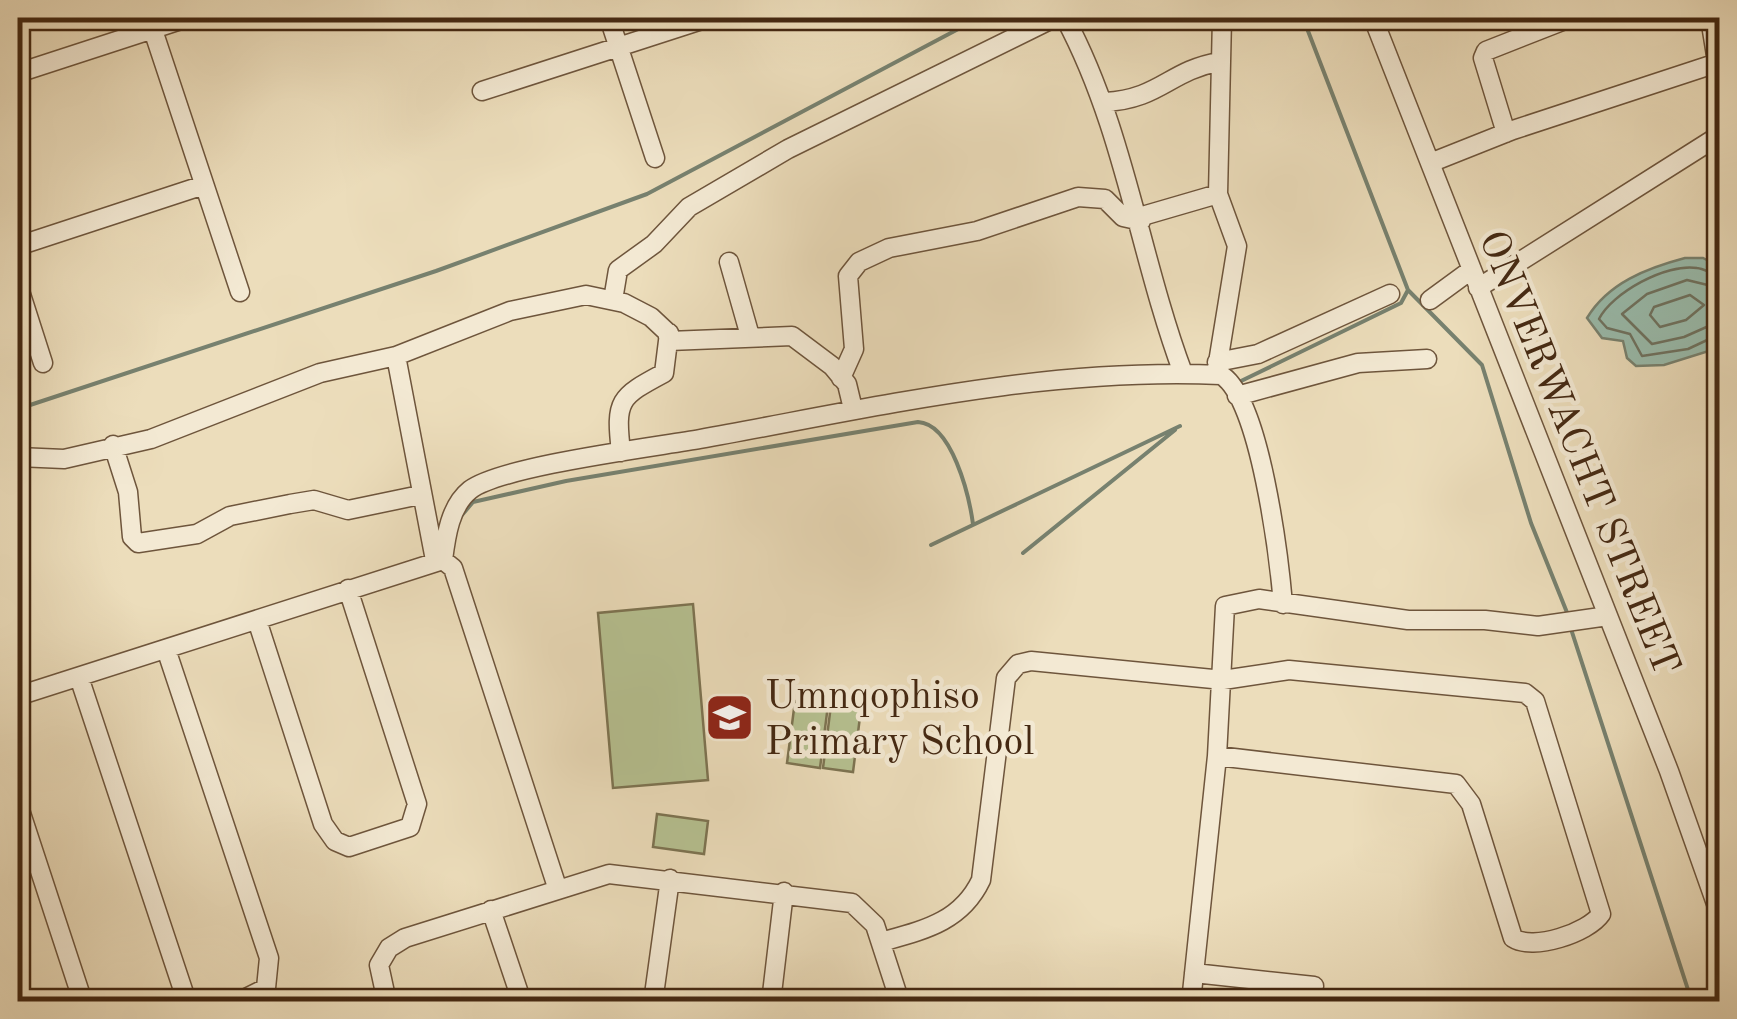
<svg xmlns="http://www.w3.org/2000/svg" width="1737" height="1019" viewBox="0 0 1737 1019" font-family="'Old Standard TT',serif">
<rect width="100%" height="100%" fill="#ecddbb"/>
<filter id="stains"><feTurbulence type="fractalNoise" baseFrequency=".002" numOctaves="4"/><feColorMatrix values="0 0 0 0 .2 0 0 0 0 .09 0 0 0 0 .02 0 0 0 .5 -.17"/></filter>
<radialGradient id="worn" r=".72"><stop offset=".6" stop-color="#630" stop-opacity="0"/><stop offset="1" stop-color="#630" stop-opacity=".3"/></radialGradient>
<!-- green -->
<path fill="#b6c191" stroke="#7d7452" stroke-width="2.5" d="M693,604L708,780L613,788L598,613Z
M795,701L828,705L820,768L787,763Z
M831,705L861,709L853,772L823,768Z
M657,814L708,821L704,854L653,847Z"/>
<!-- water -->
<path fill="#99bcad" stroke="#77816f" stroke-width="2.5" d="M1685,258H1703L1716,265L1720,334L1712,350L1664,365L1636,366L1627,358L1623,341L1602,338L1587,318C1608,283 1647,268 1685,258Z"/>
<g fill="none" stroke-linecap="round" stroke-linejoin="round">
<!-- shore -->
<path stroke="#6e7260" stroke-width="2.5" d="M1720,275C1711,274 1705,269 1697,268C1666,263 1612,293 1599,319L1607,328L1630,334L1642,356L1688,349L1720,334
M1720,288L1687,280L1647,294L1622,314L1652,344L1684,337L1720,321
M1690,295L1704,305L1686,320L1660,327L1650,315L1654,307Z"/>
<!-- stream -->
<path stroke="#77816f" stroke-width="4" d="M1408,290L1482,365L1531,523L1568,615
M1239,382L1401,303L1408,290L1303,18
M18,409L436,271L647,194L979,18
M462,515L473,502L566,481L918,422C952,424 969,495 973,524
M931,545L1180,426
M1023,553L1175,430
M1571,629L1692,1002"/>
<defs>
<path id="minor" d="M149,18L240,292
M609,18L655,158
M1065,18C1125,130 1139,255 1183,373
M1373,18L1669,771L1720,915
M1710,18L1719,74
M18,73L187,18
M482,91L708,18
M1105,102C1160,99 1169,71 1218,62
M1506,133L1483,58L1486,51L1570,18
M1430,163L1513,130L1717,63
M1139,217L1218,194
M18,246L204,185
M729,262L750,336
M18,285L43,363
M1478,288L1720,135
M613,300L618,270L654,244L689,207L788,149L1054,18
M1430,300L1471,270
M396,356L435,560
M1217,362L1258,354L1390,294
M1216,375L1237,246L1218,194L1222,18
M841,378L854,349L848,276L859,262L889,248L977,231L1078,197L1105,199L1123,217L1141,221
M1237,396L1358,363L1427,359
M113,445L128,492L132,537L138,543L197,534L230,516L290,504L314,500L348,510L420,495
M621,452C615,400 619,397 664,373L669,333
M18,457L64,459L151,439L320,373L396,356L510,311L586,295L624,303L651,317L667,332L669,341L792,336L832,366L847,384L853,409
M443,560C446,536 450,506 470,490C501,466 655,447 700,439C873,408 1044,367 1221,375C1260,397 1279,558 1283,604
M257,620L323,824L335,841L349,847L410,827L417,804L348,589
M166,649L269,958L266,988L238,1002
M79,677L187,1002
M18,696L443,560L453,568L557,887
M18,804L83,1002
M491,910L522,1002
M881,942C924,930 961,922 981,880L1006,678L1018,664L1031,661L1223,680L1289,670L1525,693L1535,701L1601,914C1588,933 1533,951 1513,938L1471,804L1456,784L1217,756
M1194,973L1314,986
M387,1002L379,965L389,948L405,938L609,874L852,903L875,925L900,1002
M653,1002L670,879
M771,1002L784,892
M1191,1002L1217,756L1225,606L1259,599L1408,620H1485L1538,626L1608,616"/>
</defs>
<!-- minor casing -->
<use href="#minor" stroke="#6e553c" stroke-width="21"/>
<!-- minor -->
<use href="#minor" stroke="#f3e9d3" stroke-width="18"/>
</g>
<!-- icons -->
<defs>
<symbol id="school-square" viewBox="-11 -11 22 22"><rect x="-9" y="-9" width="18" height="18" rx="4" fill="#8f2418" stroke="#f3e9d3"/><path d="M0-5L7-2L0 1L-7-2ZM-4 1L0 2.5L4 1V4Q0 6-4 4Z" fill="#fff"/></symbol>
</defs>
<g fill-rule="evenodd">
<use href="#school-square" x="702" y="690" width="55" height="55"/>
</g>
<g text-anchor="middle" stroke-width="9" stroke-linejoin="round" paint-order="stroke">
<!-- street labels -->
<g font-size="40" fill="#442812" stroke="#f3e9d3">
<text transform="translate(1581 452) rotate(68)" y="14">ONVERWACHT STREET</text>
</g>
<!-- poi labels -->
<g font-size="40" fill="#442812" stroke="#f3e9d3" text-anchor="start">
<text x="765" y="708">Umnqophiso<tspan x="765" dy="46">Primary School</tspan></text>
</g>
</g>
<!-- margin -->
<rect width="1737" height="1019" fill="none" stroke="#ecddbb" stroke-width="60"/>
<rect x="20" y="20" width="1697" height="979" fill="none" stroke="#442812" stroke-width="5"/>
<rect x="30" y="30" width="1677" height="959" fill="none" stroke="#442812" stroke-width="2.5"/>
<rect width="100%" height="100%" filter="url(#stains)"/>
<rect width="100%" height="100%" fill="url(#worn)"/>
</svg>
